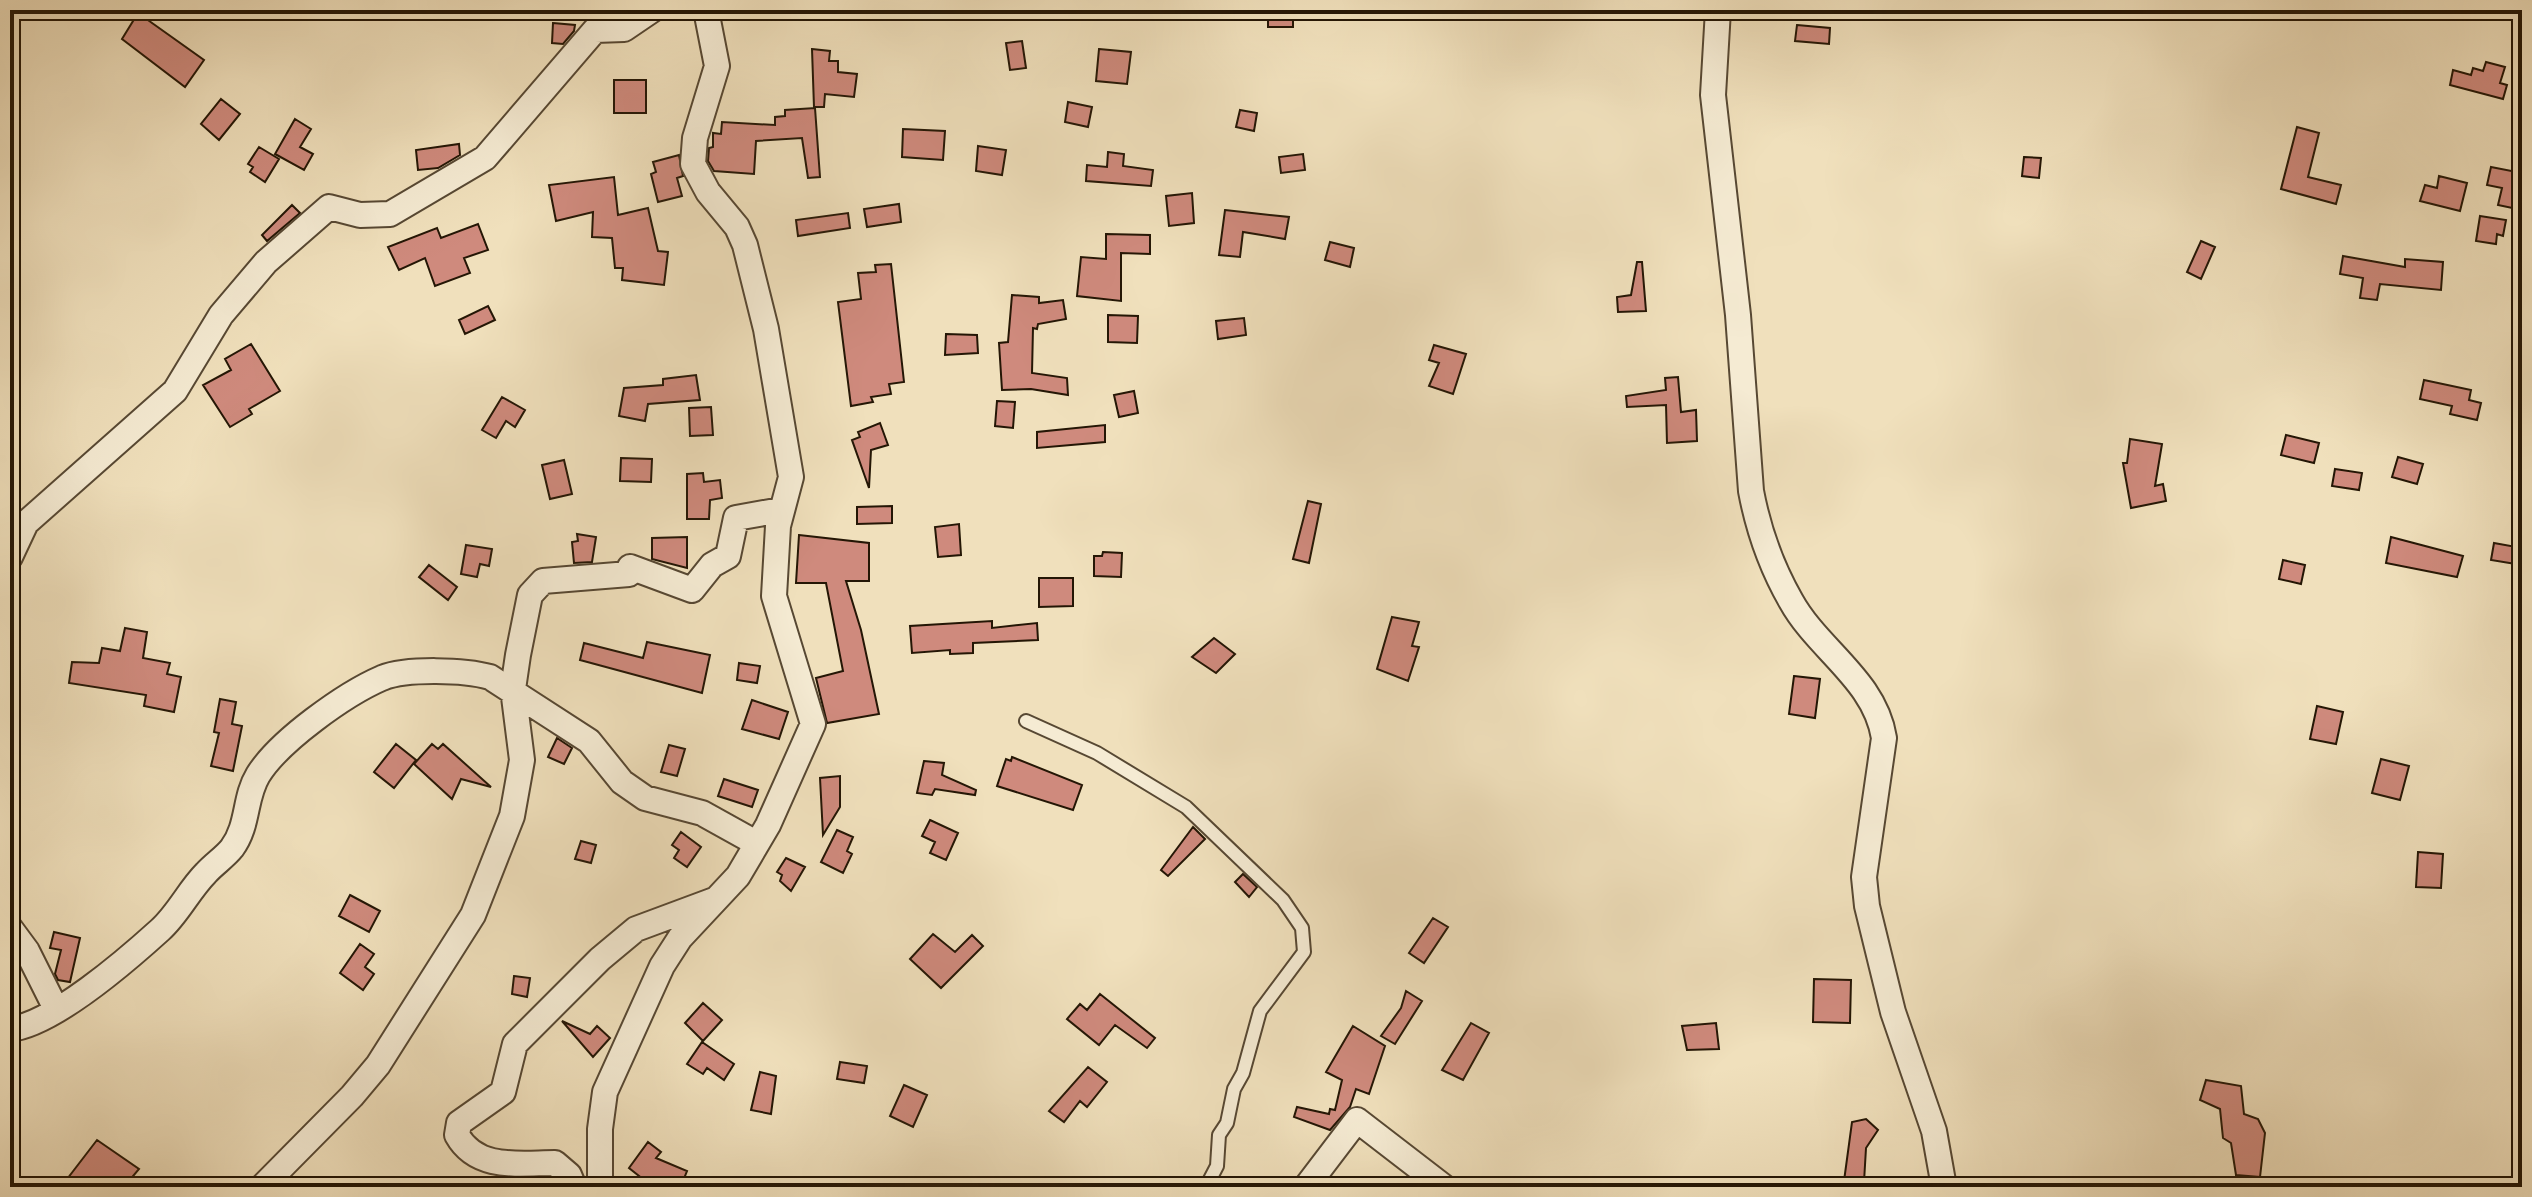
<svg xmlns="http://www.w3.org/2000/svg" width="2532" height="1197" viewBox="0 0 2532 1197" font-family="'Old Standard TT',serif">
<rect width="100%" height="100%" fill="#f0e0bc"/>
<filter id="stains"><feTurbulence type="fractalNoise" baseFrequency=".0025" numOctaves="4"/><feColorMatrix values="0 0 0 0 .2 0 0 0 0 .09 0 0 0 0 .02 0 0 0 .5 -.17"/></filter>
<radialGradient id="worn" r=".72"><stop offset=".6" stop-color="#630" stop-opacity="0"/><stop offset="1" stop-color="#630" stop-opacity=".3"/></radialGradient>
<!-- building -->
<path fill="#cf8a7d" stroke="#241605" stroke-width="2" d="M1268,10H1293V27H1268Z
M138,13L204,60L185,87L122,39Z
M553,23L575,25L574,31L563,44L552,43Z
M1797,25L1830,28L1829,44L1795,41Z
M1022,41L1026,68L1010,70L1006,43Z
M812,49L830,51L829,61H838V72L857,74L854,97L825,94L824,107H814Z
M1099,49L1131,52L1127,84L1096,81Z
M2486,62L2505,67L2500,83L2507,85L2503,99L2450,85L2453,70L2471,75L2473,68L2483,71Z
M614,80H646V113H614Z
M221,99L240,114L219,140L201,124Z
M1068,102L1092,107L1088,127L1065,122Z
M815,108L820,177L808,178L802,138L756,141L754,174L714,171L708,161L709,148L713,147V133L721,134L722,122L775,125V117L785,116V110Z
M1240,110L1257,113L1254,131L1236,127Z
M295,119L311,129L300,147L313,154L304,170L275,154Z
M2297,127L2319,133L2308,177L2341,185L2336,204L2281,189Z
M903,129L945,131L943,160L902,157Z
M459,144L460,155L438,168L418,170L416,150Z
M978,146L1006,150L1002,175L976,171Z
M259,147L279,159L265,182L250,172L253,167L248,164Z
M1108,152L1124,154L1123,166L1153,170L1151,186L1086,181L1087,165L1107,167Z
M1303,154L1305,170L1281,173L1279,157Z
M679,155L683,176L677,178L682,196L658,202L651,174L656,172L653,162Z
M2024,157L2041,158L2039,178L2022,176Z
M2491,167L2522,173V210L2498,205L2502,188L2487,185Z
M2439,176L2467,183L2460,211L2420,201L2425,185L2437,188Z
M614,177L618,215L648,208L658,251L668,252L664,285L622,280L623,268H615L612,238L592,237L593,212L556,221L549,185Z
M1192,193L1194,223L1169,226L1166,196Z
M899,204L901,222L867,227L864,209Z
M292,205L300,213L267,241L262,235Z
M1225,210L1289,217L1285,239L1243,232L1240,257L1219,255Z
M848,213L850,228L798,236L796,220Z
M2480,216L2506,220L2503,236L2497,234L2496,244L2476,241Z
M478,224L488,250L464,258L470,273L435,286L425,258L399,270L388,247L437,228L441,238Z
M1106,234L1150,235V254L1121,253V301L1077,296L1081,257L1106,259Z
M2201,241L2215,247L2201,279L2187,272Z
M1330,242L1354,248L1350,267L1325,260Z
M2343,256L2405,267V259L2443,262L2441,290L2380,284L2377,300L2360,298L2363,278L2340,274Z
M1637,262H1642L1646,311L1618,312L1617,297L1631,295Z
M891,264L904,382L889,384L891,394L871,397L873,402L851,406L838,302L861,299L858,273L876,272L875,265Z
M1012,295L1039,297V303L1063,300L1066,319L1038,324L1037,329L1033,328L1032,373L1067,378L1068,395L1031,389L1002,390L999,343L1008,342Z
M488,306L495,320L465,334L459,320Z
M1108,315L1138,316L1137,343L1108,342Z
M1244,318L1246,335L1218,339L1216,321Z
M946,334L977,335L978,353L945,355Z
M251,344L280,391L249,409L252,414L230,427L203,385L231,370L225,359Z
M1434,345L1466,354L1453,394L1429,386L1439,363L1429,360Z
M696,375L700,400L648,404L645,421L619,416L624,388L663,385V379Z
M1678,377L1681,412L1696,410L1697,441L1667,443L1666,405L1627,407L1626,396L1666,390L1665,378Z
M2424,380L2471,390L2469,400L2481,403L2477,420L2450,414L2452,406L2420,399Z
M1134,391L1138,413L1119,417L1114,395Z
M502,397L525,410L515,427L506,421L496,438L482,430Z
M997,401L1015,402L1013,428L995,426Z
M711,407L713,435L690,436L689,408Z
M880,423L888,445L871,450L869,488L852,440L860,437L858,432Z
M1105,425V442L1037,448V432Z
M2286,435L2319,443L2314,463L2281,455Z
M2130,439L2162,444L2155,486L2163,484L2166,501L2131,508L2123,463H2127Z
M2398,457L2423,464L2417,484L2392,477Z
M621,458L652,459L651,482L620,481Z
M564,460L572,494L550,499L542,465Z
M2335,469L2362,473L2359,490L2332,486Z
M703,473L704,482L720,480L722,498L710,500L709,519H687V474Z
M1308,501L1321,504L1309,563L1293,559Z
M892,506V523L857,524V507Z
M959,524L961,555L938,557L935,527Z
M577,534L596,537L592,562L574,563L572,542L578,541Z
M799,535L869,543V581H846L861,630L879,714L827,723L816,678L843,671L826,583H796Z
M687,537V568L652,559V538Z
M2391,537L2463,556L2457,577L2386,563Z
M2494,543L2522,548V565L2491,560Z
M466,545L492,549L489,566L480,564L477,577L461,574Z
M1103,552L1122,553L1121,577L1094,576V556H1102Z
M2283,560L2305,565L2301,584L2279,579Z
M429,565L457,587L448,600L419,577Z
M1039,578H1073V606L1039,607Z
M1392,617L1419,622L1412,646L1419,647L1408,681L1377,669Z
M992,621V628L1037,623L1038,640L973,643V653L950,654V650L912,653L910,626Z
M125,628L147,632L143,658L170,663L167,674L181,677L174,712L144,706L146,695L69,683L72,662L99,663L102,648L120,651Z
M1214,638L1235,654L1216,673L1192,657Z
M647,642L710,655L702,693L580,660L584,643L643,658Z
M739,663L760,666L757,683L737,680Z
M1794,676L1820,679L1815,718L1789,714Z
M220,699L236,702L232,724L242,726L233,771L211,766L219,733L214,732Z
M752,700L788,712L779,739L742,729Z
M2317,706L2343,712L2336,744L2310,739Z
M557,738L572,748L564,764L548,757Z
M396,744L416,760L394,788L374,772Z
M432,744L438,749L443,744L491,787L461,779L452,799L414,764Z
M669,745L685,749L677,776L661,772Z
M1012,757L1082,785L1073,810L997,786L1006,759L1011,761Z
M2381,759L2409,766L2400,800L2372,793Z
M924,761L944,763L942,775L976,790L975,795L935,789L932,795L917,793Z
M840,776V807L823,835L820,778Z
M724,779L758,790L752,807L718,796Z
M930,820L958,833L946,860L930,853L935,842L922,836Z
M1193,827L1205,839L1168,876L1161,870Z
M837,830L853,837L847,851L852,854L843,873L821,862Z
M681,832L701,847L687,867L674,858L679,850L672,845Z
M581,841L596,845L591,863L575,859Z
M2418,852L2443,854L2441,888L2416,887Z
M786,858L805,867L791,891L780,881L782,875L777,872Z
M1243,874L1257,887L1249,897L1235,882Z
M350,895L380,911L369,932L339,916Z
M1433,918L1448,927L1424,963L1409,953Z
M54,932L80,938L70,982L58,980L55,974L61,950L50,948Z
M933,934L955,952L972,935L983,946L941,988L910,959Z
M360,944L374,954L365,967L374,974L363,990L340,973Z
M514,976L530,978L527,997L512,994Z
M1814,979L1851,980L1850,1023L1813,1022Z
M1406,991L1422,1001L1395,1044L1381,1036L1401,1008Z
M1100,994L1155,1038L1147,1048L1115,1025L1099,1045L1067,1019L1080,1004L1087,1010Z
M703,1003L722,1020L703,1041L685,1023Z
M562,1021L590,1034L597,1026L610,1038L593,1057Z
M1471,1023L1489,1033L1463,1080L1442,1070Z
M1716,1023L1719,1049L1687,1050L1682,1026Z
M1353,1026L1385,1046L1369,1094L1356,1089L1350,1107L1330,1130L1294,1117L1297,1107L1329,1114L1330,1109L1335,1110L1342,1080L1326,1072Z
M702,1042L734,1064L724,1080L707,1068L703,1074L687,1064Z
M840,1062L867,1066L864,1083L837,1079Z
M1088,1067L1107,1082L1087,1107L1080,1101L1064,1122L1049,1111Z
M760,1072L776,1076L771,1114L751,1110Z
M2206,1080L2241,1086L2244,1114L2258,1119L2265,1133L2260,1177L2236,1175L2231,1143L2223,1138L2220,1109L2200,1100Z
M904,1085L927,1095L913,1127L890,1116Z
M1866,1119L1878,1130L1866,1148L1864,1182L1844,1181L1852,1122Z
M97,1140L139,1169L124,1187H61Z
M648,1142L661,1152L656,1158L687,1171L681,1186L664,1179L661,1187H653L629,1168Z"/>
<g fill="none" stroke-linecap="round" stroke-linejoin="round">
<defs>
<path id="lane" d="M1026,721L1097,753L1186,807L1283,900L1302,928L1304,952L1260,1011L1243,1073L1234,1089L1227,1123L1219,1135L1217,1166L1206,1187"/>
<path id="street" d="M1718,10L1713,95L1738,315L1751,491C1758,528 1772,568 1791,601C1818,650 1875,680 1884,738L1864,877L1867,906L1893,1012L1934,1131L1944,1187
M10,557L26,523L175,391L221,315L266,262L329,207L360,215L390,214L485,158L595,30L624,29L652,10
M10,928L27,951L56,1009
M10,1029C52,1025 128,959 160,930C178,914 189,890 206,873C214,864 225,857 232,848C249,825 244,798 258,775C279,741 345,694 382,678C407,668 465,670 490,677L589,741L622,782L645,798L702,813L756,843
M262,1187L352,1096L378,1065L473,915L512,816L522,760L513,689L518,655L530,595L543,581L629,574L630,567L692,590L712,565L728,556L736,518L781,510
M574,1187L569,1175L555,1163C520,1163 477,1171 457,1135L459,1123L503,1092L515,1044L600,959L636,929L714,900
M600,1187V1129L605,1092L662,966L680,938L738,876L768,825L813,724L774,596L778,526L791,477L766,329L745,245L737,227L708,192L693,164L695,138L717,66L706,10
M1306,1187L1357,1120L1444,1187"/>
</defs>
<!-- lane casing -->
<use href="#lane" stroke="#574833" stroke-width="16"/>
<!-- street casing -->
<use href="#street" stroke="#574833" stroke-width="28"/>
<!-- lane -->
<use href="#lane" stroke="#f5ebd3" stroke-width="12"/>
<!-- street -->
<use href="#street" stroke="#f5ebd3" stroke-width="24"/>
</g>
<!-- margin -->
<rect width="2532" height="1197" fill="none" stroke="#f0e0bc" stroke-width="40"/>
<rect x="12" y="12" width="2508" height="1173" fill="none" stroke="#241605" stroke-width="4"/>
<rect x="20" y="20" width="2492" height="1157" fill="none" stroke="#241605" stroke-width="2"/>
<rect width="100%" height="100%" filter="url(#stains)"/>
<rect width="100%" height="100%" fill="url(#worn)"/>
</svg>
